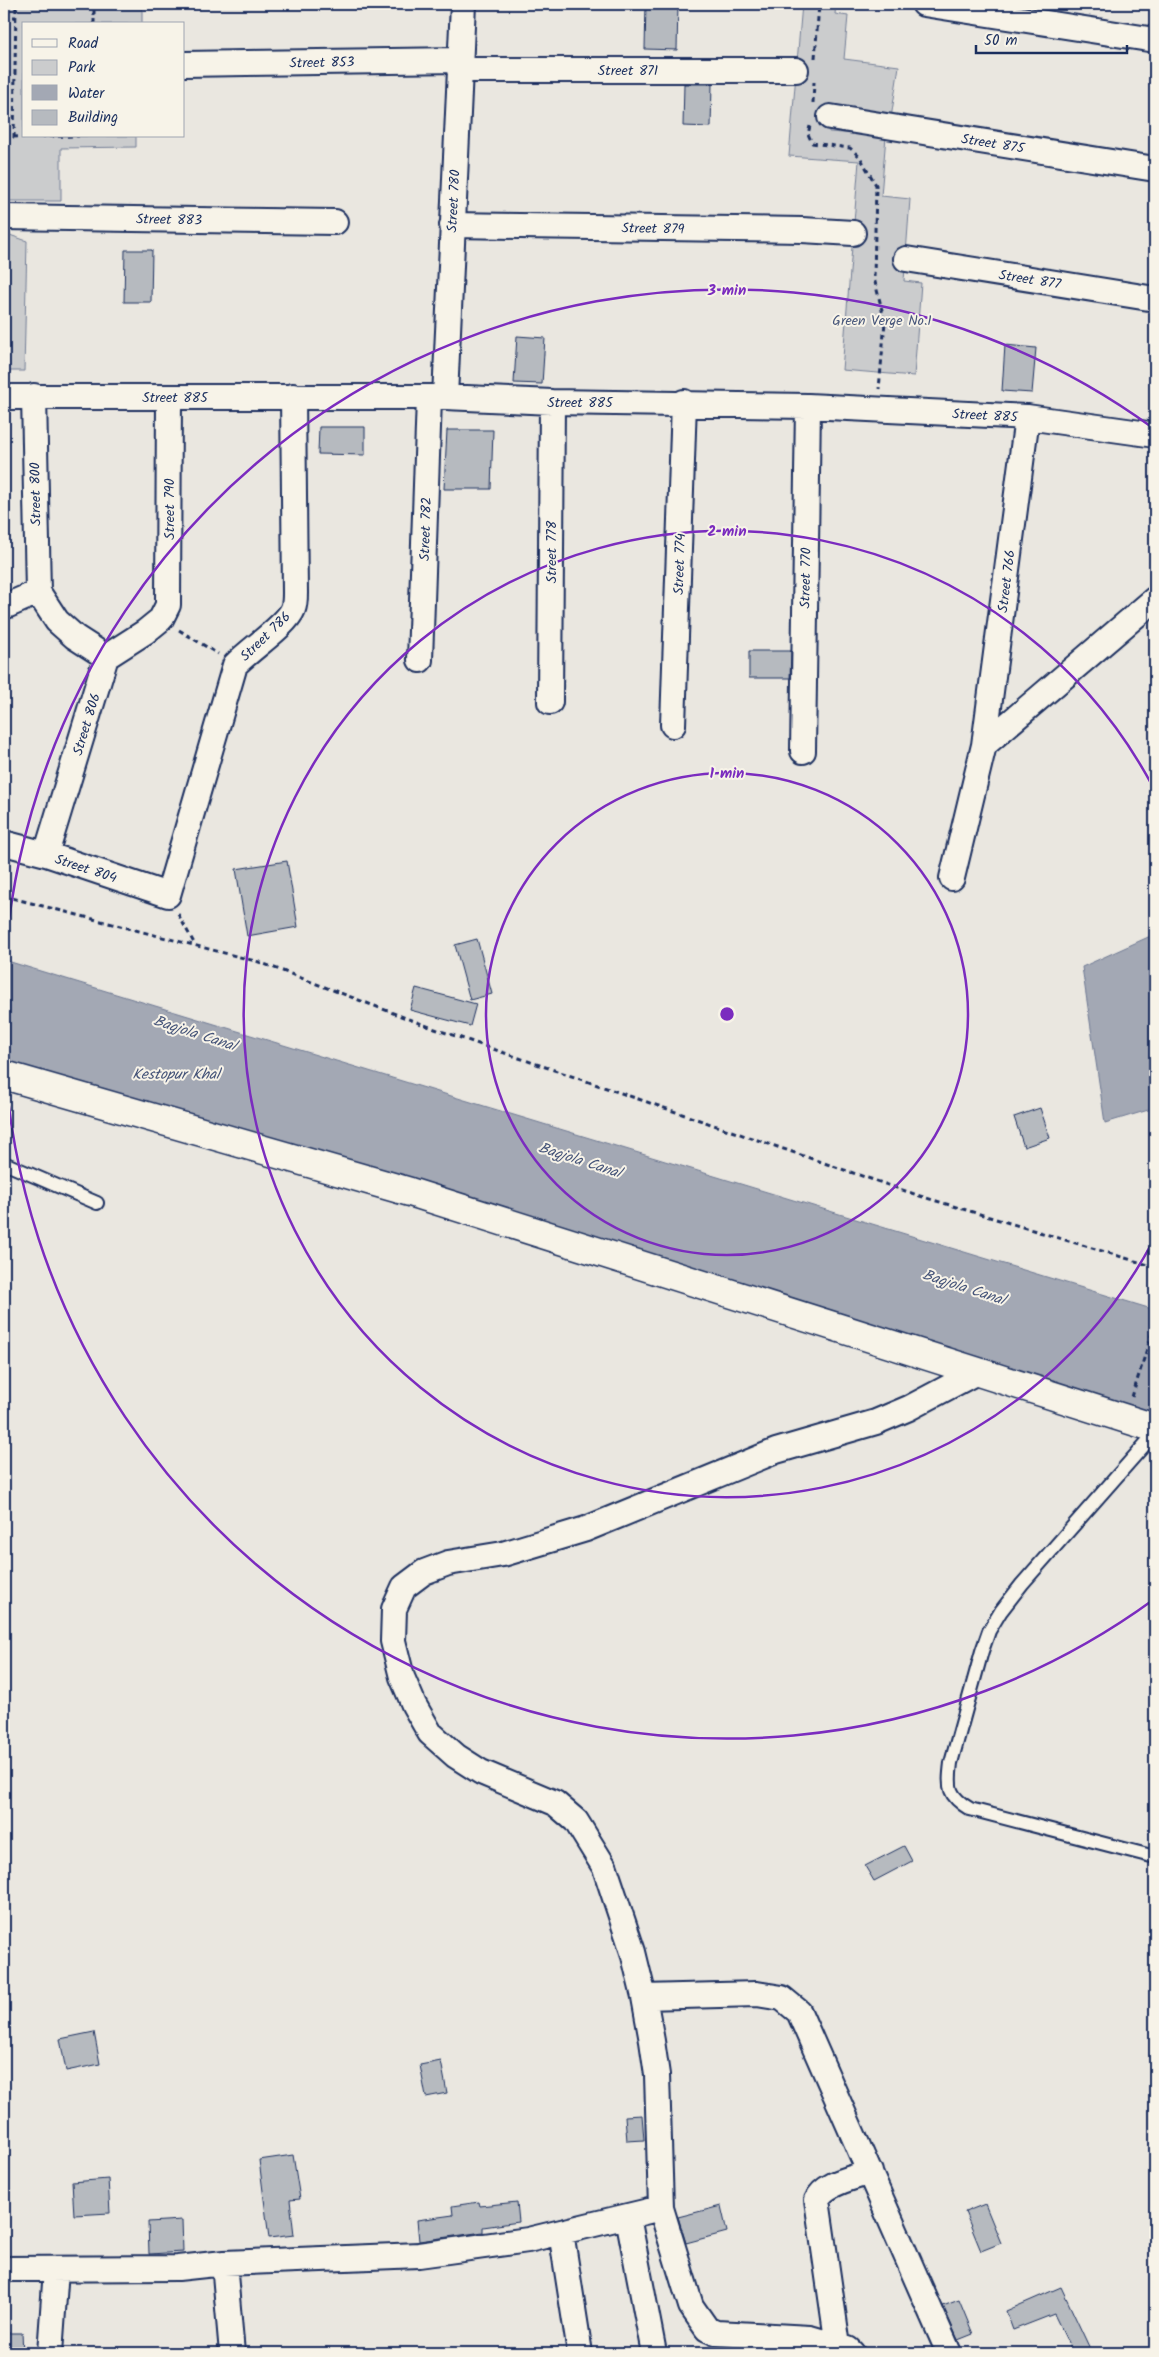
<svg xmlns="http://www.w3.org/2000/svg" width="1159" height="2357" viewBox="0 0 1159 2357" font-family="Kalam,sans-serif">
<rect width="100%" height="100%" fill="#eae7e0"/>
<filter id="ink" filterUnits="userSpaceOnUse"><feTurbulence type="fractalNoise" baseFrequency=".02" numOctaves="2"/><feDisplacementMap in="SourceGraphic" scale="10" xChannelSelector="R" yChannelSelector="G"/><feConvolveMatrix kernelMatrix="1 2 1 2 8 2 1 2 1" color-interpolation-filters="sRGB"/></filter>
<g filter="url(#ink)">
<!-- green -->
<path fill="#cbcccd" stroke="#737e96" d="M4,4H142V24H24V136H136V147L61,148V201H4Z
M802,4H836L835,14L848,16L844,59L899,66L891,118L831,110L829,132L886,136L881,196L910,199L904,281L921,283L914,376L842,370L859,161L789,156Z
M4,233L27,241L24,371H4Z"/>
<!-- water -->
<path fill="#a3a8b4" stroke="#6d7892" d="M1155,934V1108L1105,1123L1082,967Z
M4,960L1155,1310V1432L4,1083Z"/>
<!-- building -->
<path fill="#b6babf" stroke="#1b2f5e" d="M646,4H678L677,50L645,49Z
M684,84H712L711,127L683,126Z
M125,250H152L151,302H124Z
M517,336L545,338L542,384L514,383Z
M1005,345L1036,348L1032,393L1002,391Z
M319,427H365V455L318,454Z
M447,430H493L491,489H444Z
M749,651H791L790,678H749Z
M287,861L298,927L247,936L236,869Z
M477,939L492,994L470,1000L455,945Z
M416,988L476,1004L470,1026L410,1010Z
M1040,1108L1050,1138L1024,1147L1014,1117Z
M904,1846L912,1861L874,1881L865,1866Z
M94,2032L100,2064L66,2071L60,2039Z
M441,2061L447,2093L426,2097L420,2065Z
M642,2115L644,2140L627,2141L625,2116Z
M293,2155L300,2199L290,2200L294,2235L269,2238L259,2160Z
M108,2179L110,2213L74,2215L72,2182Z
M479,2202L480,2206L517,2202L519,2222L483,2227V2232L419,2241L417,2220L453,2215L452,2206Z
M985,2204L1001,2243L981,2251L965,2212Z
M721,2206L727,2232L686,2243L678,2217Z
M182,2220L183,2252L149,2254L148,2222Z
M1061,2287L1092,2353H1073L1054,2314L1013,2330L1006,2311Z
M959,2300L973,2334L958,2340L943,2306Z
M4,2333H22L23,2353H4Z"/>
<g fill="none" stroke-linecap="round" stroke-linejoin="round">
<defs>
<path id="service" d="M4,1163L97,1203
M1155,1433L1022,1584L1001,1611L989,1631L982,1651L951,1763C948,1788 948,1796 970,1809L1155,1857"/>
<path id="minor" d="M924,4L1155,40
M184,64L460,60
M459,70H796
M830,117L1155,169
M4,217L335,222
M452,225L802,230L853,233
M906,259L1155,299
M34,396L38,592
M4,397H445L552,402L808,406L1027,417L1155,435
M445,397L463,4
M38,592L57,621L75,637L106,657
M4,607L38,592
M420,660L429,398
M550,702L552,402
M673,725L684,402
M984,745L1027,417
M803,751L808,406
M4,843L46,854L168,895L235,665C249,650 287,625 293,609C295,604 295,598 295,593L293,396
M46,854L106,657L145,632L161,619L168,605L169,397
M952,878L984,745L1155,599
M644,1997L757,1994L782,1998L799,2012L949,2353
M628,2217L654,2353
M561,2232L580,2353
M224,2263L232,2353
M4,2269L178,2268L224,2263L419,2255L528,2240L661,2208
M838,2346L817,2200C824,2183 854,2178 870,2172
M50,2353L56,2269
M852,2353L848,2349L810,2338L716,2333L707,2329L691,2306L661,2208L657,2075L652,2041L644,1997L633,1952L605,1868L576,1821L555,1803L481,1772L456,1756L430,1733L414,1705L402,1677L393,1641L394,1609L404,1587L424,1572L448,1563L503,1554L586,1529L776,1451L876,1422L909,1408L977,1372"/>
<path id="tertiary" d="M4,1075L410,1192L1155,1428"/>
</defs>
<!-- service casing -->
<use href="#service" stroke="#1b2f5e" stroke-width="16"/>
<!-- minor casing -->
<use href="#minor" stroke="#1b2f5e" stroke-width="28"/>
<!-- tertiary casing -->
<use href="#tertiary" stroke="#1b2f5e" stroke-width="31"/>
<!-- path -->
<path stroke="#1b2f5e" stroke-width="3" stroke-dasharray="5 4" stroke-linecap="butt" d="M4,17H16
M94,24V4
M815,58L819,4
M813,103L814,82
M810,126L808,134L812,143L850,148L860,157L876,185L874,278L885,322L879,389
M4,137L79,136
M14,138L16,4
M179,630L218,654
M4,896L259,962L435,1029L920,1196L1155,1267
M178,914L194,943
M1132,1397L1155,1323"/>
<!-- service -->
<use href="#service" stroke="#f7f3e8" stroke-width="12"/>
<!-- minor -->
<use href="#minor" stroke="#f7f3e8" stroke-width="24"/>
<!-- tertiary -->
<use href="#tertiary" stroke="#f7f3e8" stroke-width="28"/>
</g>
</g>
<!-- distance rings -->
<g fill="none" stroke="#7b2cbf" stroke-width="2.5">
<circle cx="727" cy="1014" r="241"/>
<path d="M1153 1241A483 483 0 1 1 1153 787"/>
<path d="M1153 1600A724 724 0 0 1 4 1052M4 976A724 724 0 0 1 1153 428"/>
</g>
<g text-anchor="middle" stroke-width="4" stroke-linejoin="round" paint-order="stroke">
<!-- street labels -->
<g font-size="14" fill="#1b2f5e" stroke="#f7f3e8">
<text transform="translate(322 62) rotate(-1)" y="5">Street 853</text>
<text x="628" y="75">Street 871</text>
<text transform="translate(993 143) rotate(9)" y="5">Street 875</text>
<text transform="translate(453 201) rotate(-87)" y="5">Street 780</text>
<text transform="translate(169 219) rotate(1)" y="5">Street 883</text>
<text transform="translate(653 228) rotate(1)" y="5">Street 879</text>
<text transform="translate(1030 279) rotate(9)" y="5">Street 877</text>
<text x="175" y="402">Street 885</text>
<text x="580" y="407">Street 885</text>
<text transform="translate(985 415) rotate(3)" y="5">Street 885</text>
<text transform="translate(35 494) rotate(-91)" y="5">Street 800</text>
<text transform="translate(169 509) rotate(-90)" y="5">Street 790</text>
<text transform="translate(425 529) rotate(-88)" y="5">Street 782</text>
<text transform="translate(551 552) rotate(-90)" y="5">Street 778</text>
<text transform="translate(679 564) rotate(-88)" y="5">Street 774</text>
<text transform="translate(805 578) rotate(-89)" y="5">Street 770</text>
<text transform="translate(1006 581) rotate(-83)" y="5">Street 766</text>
<text transform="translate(265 636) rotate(-44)" y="5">Street 786</text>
<text transform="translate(86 724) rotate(-73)" y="5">Street 806</text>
<text transform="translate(86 868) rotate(18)" y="5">Street 804</text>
</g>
<!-- park labels -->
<g font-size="14" fill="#47567a" stroke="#f7f3e8">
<text x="882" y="325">Green Verge No.1</text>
</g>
<!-- water labels -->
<g font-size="15" font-style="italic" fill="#445378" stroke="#f7f3e8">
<text transform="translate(195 1033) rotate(18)" y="5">Bagjola Canal</text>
<text x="176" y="1079">Kestopur Khal</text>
<text transform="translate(580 1160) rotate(18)" y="5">Bagjola Canal</text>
<text transform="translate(964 1287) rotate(18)" y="5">Bagjola Canal</text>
</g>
</g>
<circle cx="727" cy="1014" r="8" fill="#7b2cbf" stroke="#f7f3e8" stroke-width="2.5"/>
<g font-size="15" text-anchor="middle" font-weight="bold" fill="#7b2cbf" stroke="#f7f3e8" stroke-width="4" stroke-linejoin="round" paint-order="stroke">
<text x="727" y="295">3 min</text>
<text x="727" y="536">2 min</text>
<text x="727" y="778">1 min</text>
</g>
<!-- margin -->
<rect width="1159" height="2357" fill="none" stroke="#f7f3e8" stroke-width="20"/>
<rect x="10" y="10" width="1139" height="2337" fill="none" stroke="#1b2f5e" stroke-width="2" filter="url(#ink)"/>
<!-- legend -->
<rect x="22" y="22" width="162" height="115" fill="#f7f3e8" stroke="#9fa5b1"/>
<rect x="32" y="39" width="25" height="8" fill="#f7f3e8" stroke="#9fa5b1"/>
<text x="68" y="48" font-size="15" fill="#1b2f5e">Road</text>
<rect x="32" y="60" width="25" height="15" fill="#cbcccd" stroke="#9fa5b1"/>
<text x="68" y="72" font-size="15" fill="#1b2f5e">Park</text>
<rect x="32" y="85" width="25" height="15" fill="#a3a8b4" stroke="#9fa5b1"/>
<text x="68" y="98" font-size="15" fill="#1b2f5e">Water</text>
<rect x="32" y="110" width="25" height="15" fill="#b6babf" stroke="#9fa5b1"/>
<text x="68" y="122" font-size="15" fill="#1b2f5e">Building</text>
<!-- scale -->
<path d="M976 45v8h151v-8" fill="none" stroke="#1b2f5e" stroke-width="2.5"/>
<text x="984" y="45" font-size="15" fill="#1b2f5e" stroke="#f7f3e8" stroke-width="4" paint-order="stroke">50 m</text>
</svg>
